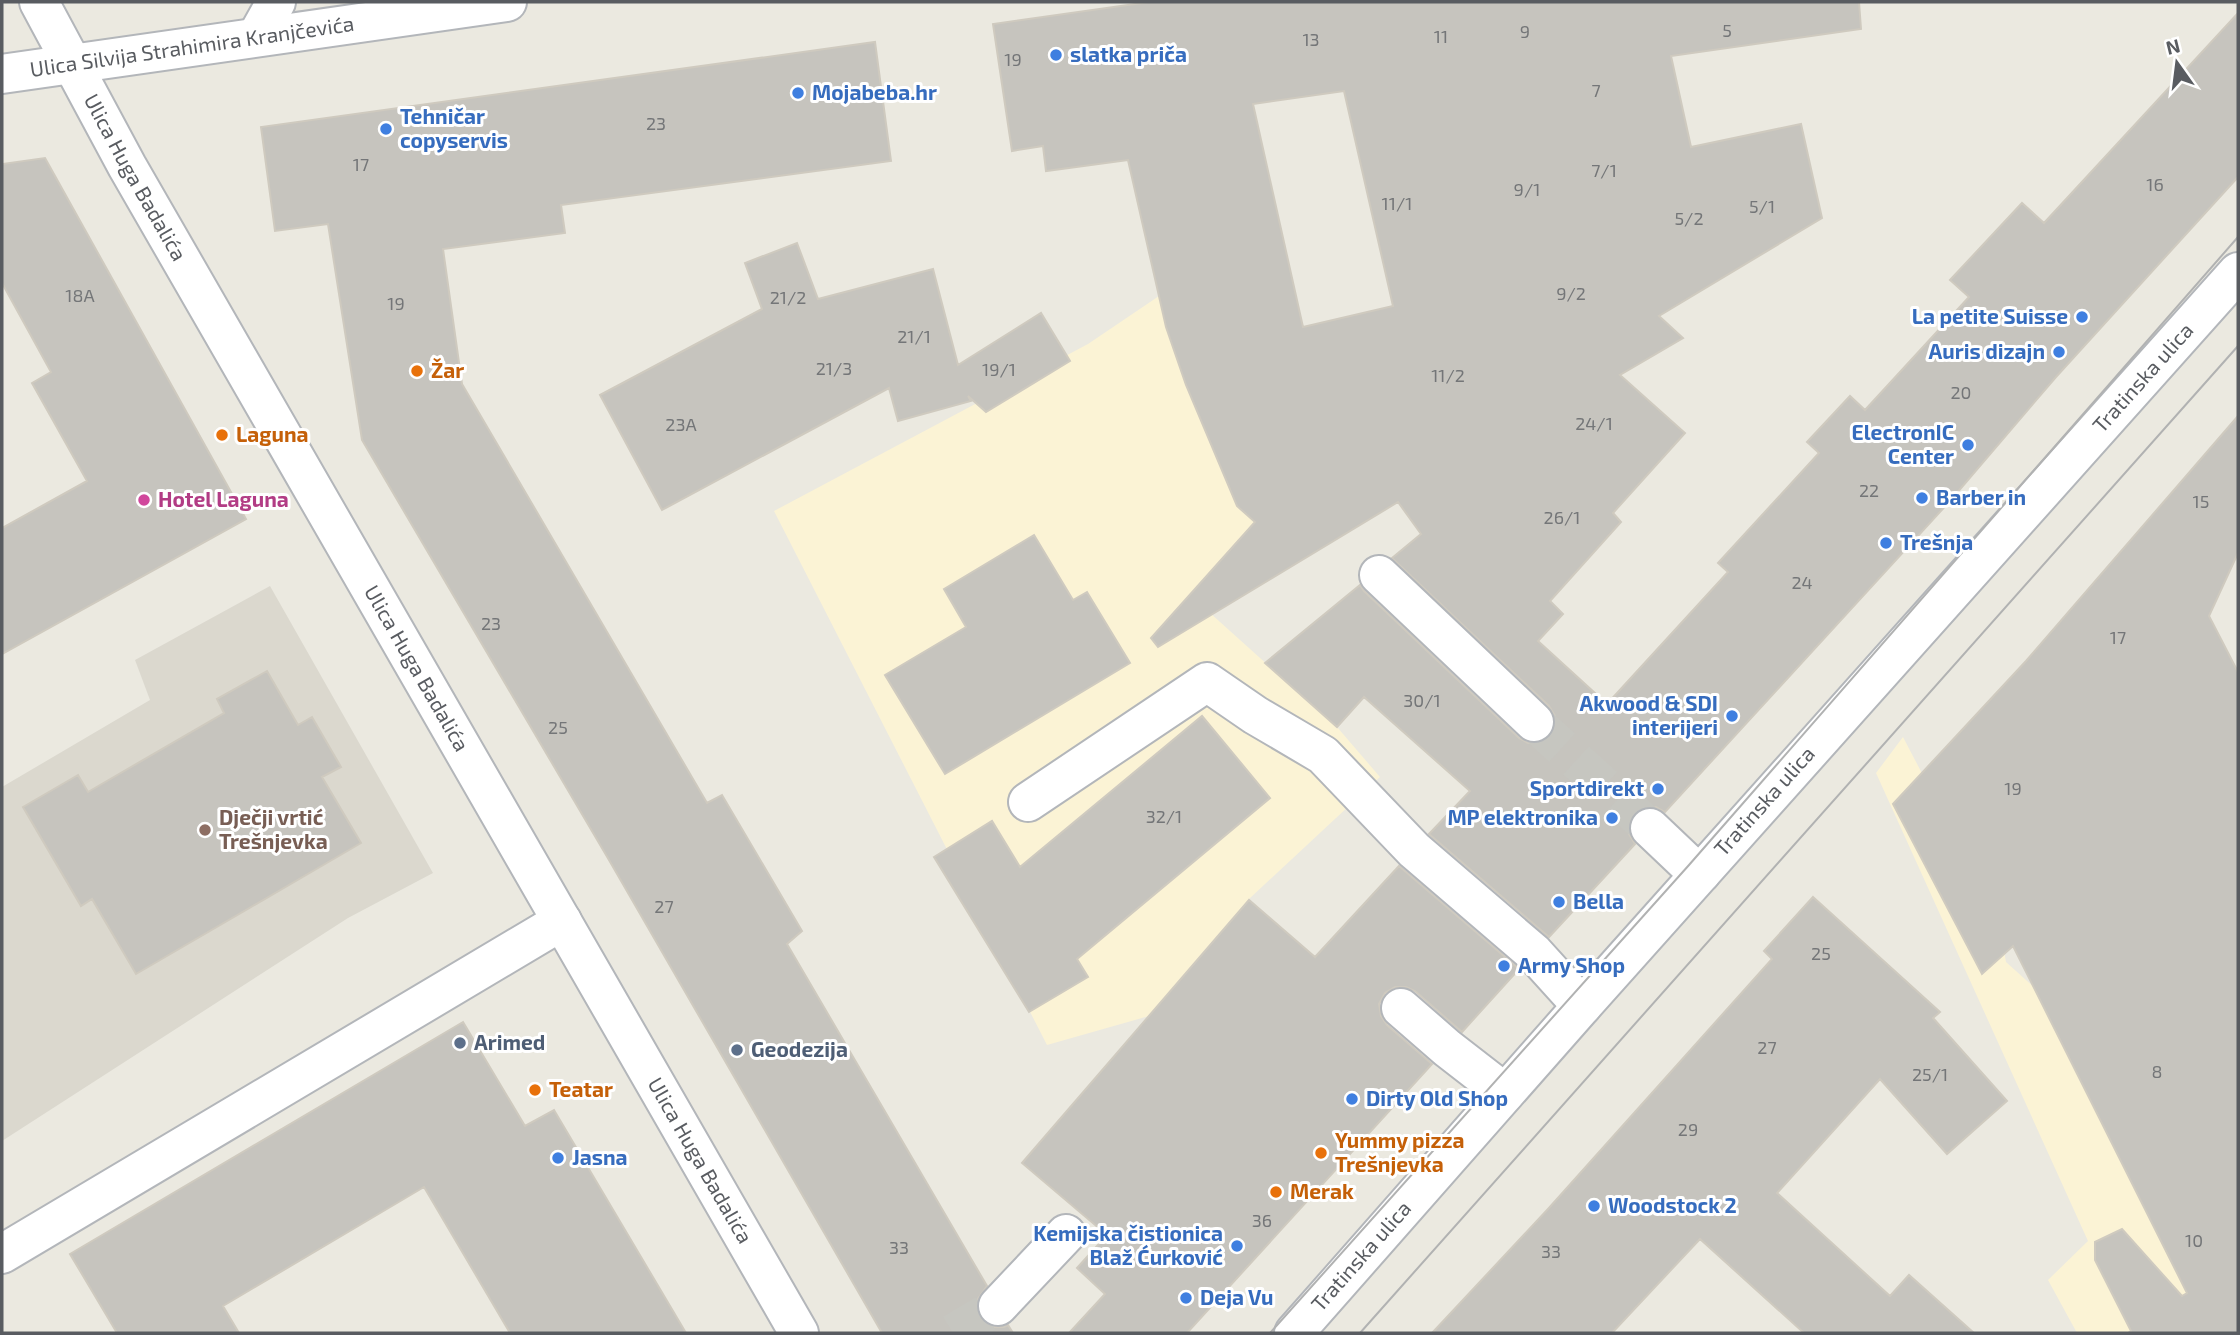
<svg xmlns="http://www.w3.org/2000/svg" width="2240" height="1335" viewBox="0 0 2240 1335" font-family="'Exo 2',sans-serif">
<rect width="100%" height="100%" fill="#ebe9e0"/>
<!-- commercial -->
<path fill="#fbf3d5" d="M1159,296L1166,327L1186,385L1237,506L1255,522L1190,595L1337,727L1380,777L1249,899L1149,1016L1047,1045L774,511L1088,344Z
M1903,737L1998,919L2006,962L2045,997L2186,855L2238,822V1333H2077L2048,1280L2088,1241L1876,773Z"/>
<!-- education -->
<path fill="#dbd8ce" d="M270,586L433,873L348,918L2,1141V787L150,700L135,660Z"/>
<!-- building -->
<path fill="#c6c4be" stroke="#cfcabf" stroke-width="2" fill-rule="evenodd" d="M1149,2H1859L1861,29L1671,56L1691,147L1801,124L1822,218L1659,316L1683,338L1620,375L1685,433L1613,513L1621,522L1550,601L1563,614L1538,641L1607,704L1728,572L1718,563L1819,453L1807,442L1850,396L1865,410L1969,297L1950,280L2022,203L2044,223L2238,13V177L2056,377L1950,501L1665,812L1656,807H1644L1634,814L1629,822V834L1635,844L1549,937L1429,834L1470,791L1364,697L1337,727L1265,663L1360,585L1364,591L1519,738L1528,743H1540L1550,737L1555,726V716L1549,706L1392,558L1421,534L1398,502L1158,647L1151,638L1255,522L1237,506L1186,385L1166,327L1128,160L1046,171L1043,146L1012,151L993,24ZM1344,91L1393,306L1303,327L1253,104Z
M875,42L891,161L561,205L565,233L443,249L462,384L707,803L722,795L802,931L787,944L987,1286L977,1300V1313L984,1322L992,1327H1004L1008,1325L1013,1333H882L609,860L362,440L328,224L275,231L261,127Z
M45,158L246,519L2,654V528L87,481L32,383L51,372L2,283V164Z
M797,243L818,299L933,269L958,365L1041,313L1070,361L986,412L968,396L971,401L898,421L889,388L662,510L600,395L762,309L745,263Z
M2238,416V553L2209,616L2238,672V1333H2128L2131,1331L2095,1260V1242L2122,1229L2182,1296L2187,1293L2013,946L1982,974L1893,804L2026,661Z
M1034,535L1073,600L1087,592L1130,663L945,774L885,675L966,627L944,589Z
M267,671L298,725L312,717L341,767L322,777L361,843L136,974L92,899L81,906L23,807L78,775L88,792L224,713L217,699Z
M1202,716L1270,798L1077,959L1088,977L1029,1012L934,857L992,821L1020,867Z
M1399,866L1519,969L1462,1032L1415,991L1406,987H1395L1385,993L1379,1004L1381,1016L1387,1025L1432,1064L1187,1333H1069L1105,1294L1077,1268L1107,1235L1022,1163L1249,900L1315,957Z
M1813,897L1940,1012L1933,1018L2007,1101L1947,1154L1880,1079L1777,1193L1890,1296L1909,1275L1974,1333H1804L1700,1239L1612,1333H1432L1548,1209L1772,959L1764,951Z
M463,1022L525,1126L554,1110L686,1333H510L424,1187L223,1306L239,1333H117L70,1254Z"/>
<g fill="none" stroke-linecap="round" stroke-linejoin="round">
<!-- minor-tunnel -->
<path stroke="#c6c6c0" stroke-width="38" stroke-dasharray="38 19" stroke-linecap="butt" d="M1534,722L1650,828
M953,1333L998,1306"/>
<defs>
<g id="minor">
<path id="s1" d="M39,2L127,166L799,1333"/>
<path d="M257,36L276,2"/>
<path id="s2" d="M2,74L507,2"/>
<path d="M1379,575L1534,722"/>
<path d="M1028,802L1207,682L1255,715L1323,755L1414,850L1534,953L1582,1006"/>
<path d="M1650,828L1689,865L1701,873"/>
<path d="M1401,1008L1447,1048L1505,1093"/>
<path d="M2,1254L562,921"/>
<path d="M998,1306L1066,1234"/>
<path id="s3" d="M1294,1333L1582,1006L2238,272"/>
</g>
</defs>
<!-- minor casing -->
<use href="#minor" stroke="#b3b6ba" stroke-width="42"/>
<!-- minor -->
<use href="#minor" stroke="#fff" stroke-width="38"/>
<!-- tram -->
<path stroke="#b1b2b2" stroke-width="2" d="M1270,1333L1689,865L2238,237
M1360,1333L2238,346"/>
</g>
<!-- markers -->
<g fill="#3f7fe0" stroke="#fff" stroke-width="2.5">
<circle cx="1056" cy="55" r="7"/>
<circle cx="798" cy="93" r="7"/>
<circle cx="386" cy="129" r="7"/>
<circle cx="2082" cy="317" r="7"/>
<circle cx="2059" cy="352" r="7"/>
<circle cx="1968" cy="445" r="7"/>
<circle cx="1922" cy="498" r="7"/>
<circle cx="1886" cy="543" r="7"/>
<circle cx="1732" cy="716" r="7"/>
<circle cx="1658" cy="789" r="7"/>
<circle cx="1612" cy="818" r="7"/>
<circle cx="1559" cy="902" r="7"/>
<circle cx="1504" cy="966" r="7"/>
<circle cx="1352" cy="1099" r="7"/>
<circle cx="558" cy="1158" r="7"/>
<circle cx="1594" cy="1206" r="7"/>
<circle cx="1237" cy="1246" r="7"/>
<circle cx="1186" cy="1298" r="7"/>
</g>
<g fill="#e8710a" stroke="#fff" stroke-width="2.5">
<circle cx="417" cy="371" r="7"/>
<circle cx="222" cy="435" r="7"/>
<circle cx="535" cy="1090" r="7"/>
<circle cx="1321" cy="1153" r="7"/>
<circle cx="1276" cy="1192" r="7"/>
</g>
<circle fill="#d1479c" stroke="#fff" stroke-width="2.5" cx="144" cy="500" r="7"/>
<circle fill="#8d6e63" stroke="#fff" stroke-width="2.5" cx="205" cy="830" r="7"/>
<g fill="#5c6f8a" stroke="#fff" stroke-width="2.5">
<circle cx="460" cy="1043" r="7"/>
<circle cx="737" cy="1050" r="7"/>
</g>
<g text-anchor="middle" stroke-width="6" stroke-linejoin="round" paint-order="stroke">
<!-- number labels -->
<g font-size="18" fill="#747678">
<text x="1727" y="37">5</text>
<text x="1525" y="38">9</text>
<text x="1441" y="43">11</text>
<text x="1311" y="46">13</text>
<text x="1013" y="66">19</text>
<text x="1596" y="97">7</text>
<text x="656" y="130">23</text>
<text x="361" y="171">17</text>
<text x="1604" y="177">7/1</text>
<text x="2155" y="191">16</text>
<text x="1527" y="196">9/1</text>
<text x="1397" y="210">11/1</text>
<text x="1762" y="213">5/1</text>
<text x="1689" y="225">5/2</text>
<text x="1571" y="300">9/2</text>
<text x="80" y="302">18A</text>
<text x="788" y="304">21/2</text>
<text x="396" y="310">19</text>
<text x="914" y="343">21/1</text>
<text x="834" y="375">21/3</text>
<text x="999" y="376">19/1</text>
<text x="1448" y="382">11/2</text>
<text x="1961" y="399">20</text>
<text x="1594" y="430">24/1</text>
<text x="681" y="431">23A</text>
<text x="1869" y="497">22</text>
<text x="2201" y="508">15</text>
<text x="1562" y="524">26/1</text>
<text x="1802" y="589">24</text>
<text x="491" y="630">23</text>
<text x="2118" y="644">17</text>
<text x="1422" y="707">30/1</text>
<text x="558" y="734">25</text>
<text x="2013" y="795">19</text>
<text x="1164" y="823">32/1</text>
<text x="664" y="913">27</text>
<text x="1821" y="960">25</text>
<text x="1767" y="1054">27</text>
<text x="2157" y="1078">8</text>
<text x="1930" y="1081">25/1</text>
<text x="1688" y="1136">29</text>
<text x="1262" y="1227">36</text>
<text x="2194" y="1247">10</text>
<text x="899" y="1254">33</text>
<text x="1551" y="1258">33</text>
</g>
<!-- street labels -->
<g font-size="21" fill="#595c61" stroke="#fff">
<text dy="7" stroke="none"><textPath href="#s2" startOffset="192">Ulica Silvija Strahimira Kranjčevića</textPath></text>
<text dy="7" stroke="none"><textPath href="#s1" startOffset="200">Ulica Huga Badalića</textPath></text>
<text dy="7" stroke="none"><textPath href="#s3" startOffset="1278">Tratinska ulica</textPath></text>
<text dy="7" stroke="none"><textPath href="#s1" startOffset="766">Ulica Huga Badalića</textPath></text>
<text dy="7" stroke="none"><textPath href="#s3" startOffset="710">Tratinska ulica</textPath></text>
<text dy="7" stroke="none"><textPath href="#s1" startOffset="1334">Ulica Huga Badalića</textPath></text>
<text dy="7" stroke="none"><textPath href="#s3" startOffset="102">Tratinska ulica</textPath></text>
</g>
<!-- shop labels -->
<g font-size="21" font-weight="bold" fill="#366cbe" stroke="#fff" text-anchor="start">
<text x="1070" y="62">slatka priča</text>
<text x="812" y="100">Mojabeba.hr</text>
<text x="400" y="124">Tehničar<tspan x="400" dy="24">copyservis</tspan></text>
<text x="2068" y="324" text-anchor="end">La petite Suisse</text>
<text x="2045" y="359" text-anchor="end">Auris dizajn</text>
<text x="1954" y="440" text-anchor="end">ElectronIC<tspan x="1954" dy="24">Center</tspan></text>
<text x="1936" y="505">Barber in</text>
<text x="1900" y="550">Trešnja</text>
<text x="1718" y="711" text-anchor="end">Akwood &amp; SDI<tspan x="1718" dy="24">interijeri</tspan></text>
<text x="1644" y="796" text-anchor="end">Sportdirekt</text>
<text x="1598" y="825" text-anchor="end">MP elektronika</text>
<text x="1573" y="909">Bella</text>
<text x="1518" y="973">Army Shop</text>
<text x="1366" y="1106">Dirty Old Shop</text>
<text x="572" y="1165">Jasna</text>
<text x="1608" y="1213">Woodstock 2</text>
<text x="1223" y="1241" text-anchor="end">Kemijska čistionica<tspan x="1223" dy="24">Blaž Ćurković</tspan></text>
<text x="1200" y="1305">Deja Vu</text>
</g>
<!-- food labels -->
<g font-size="21" font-weight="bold" fill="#c56008" stroke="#fff" text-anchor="start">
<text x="431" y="378">Žar</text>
<text x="236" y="442">Laguna</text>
<text x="549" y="1097">Teatar</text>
<text x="1335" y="1148">Yummy pizza<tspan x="1335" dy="24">Trešnjevka</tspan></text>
<text x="1290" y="1199">Merak</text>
</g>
<!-- hotel labels -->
<g font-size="21" font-weight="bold" fill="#b23c85" stroke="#fff" text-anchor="start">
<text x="158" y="507">Hotel Laguna</text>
</g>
<!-- education labels -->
<g font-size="21" font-weight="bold" fill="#785e54" stroke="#fff" text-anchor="start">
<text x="219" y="825">Dječji vrtić<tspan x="219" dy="24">Trešnjevka</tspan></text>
</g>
<!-- service labels -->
<g font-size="21" font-weight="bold" fill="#4e5e75" stroke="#fff" text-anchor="start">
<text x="474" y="1050">Arimed</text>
<text x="751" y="1057">Geodezija</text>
</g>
</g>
<!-- border -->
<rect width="2240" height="1335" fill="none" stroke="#595c61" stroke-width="7"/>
<!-- north arrow -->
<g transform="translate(2177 63) rotate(346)" stroke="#ffffff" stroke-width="5" paint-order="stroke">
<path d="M0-5L12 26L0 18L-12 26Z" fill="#595c61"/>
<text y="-10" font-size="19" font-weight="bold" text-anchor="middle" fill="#595c61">N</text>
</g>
</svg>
